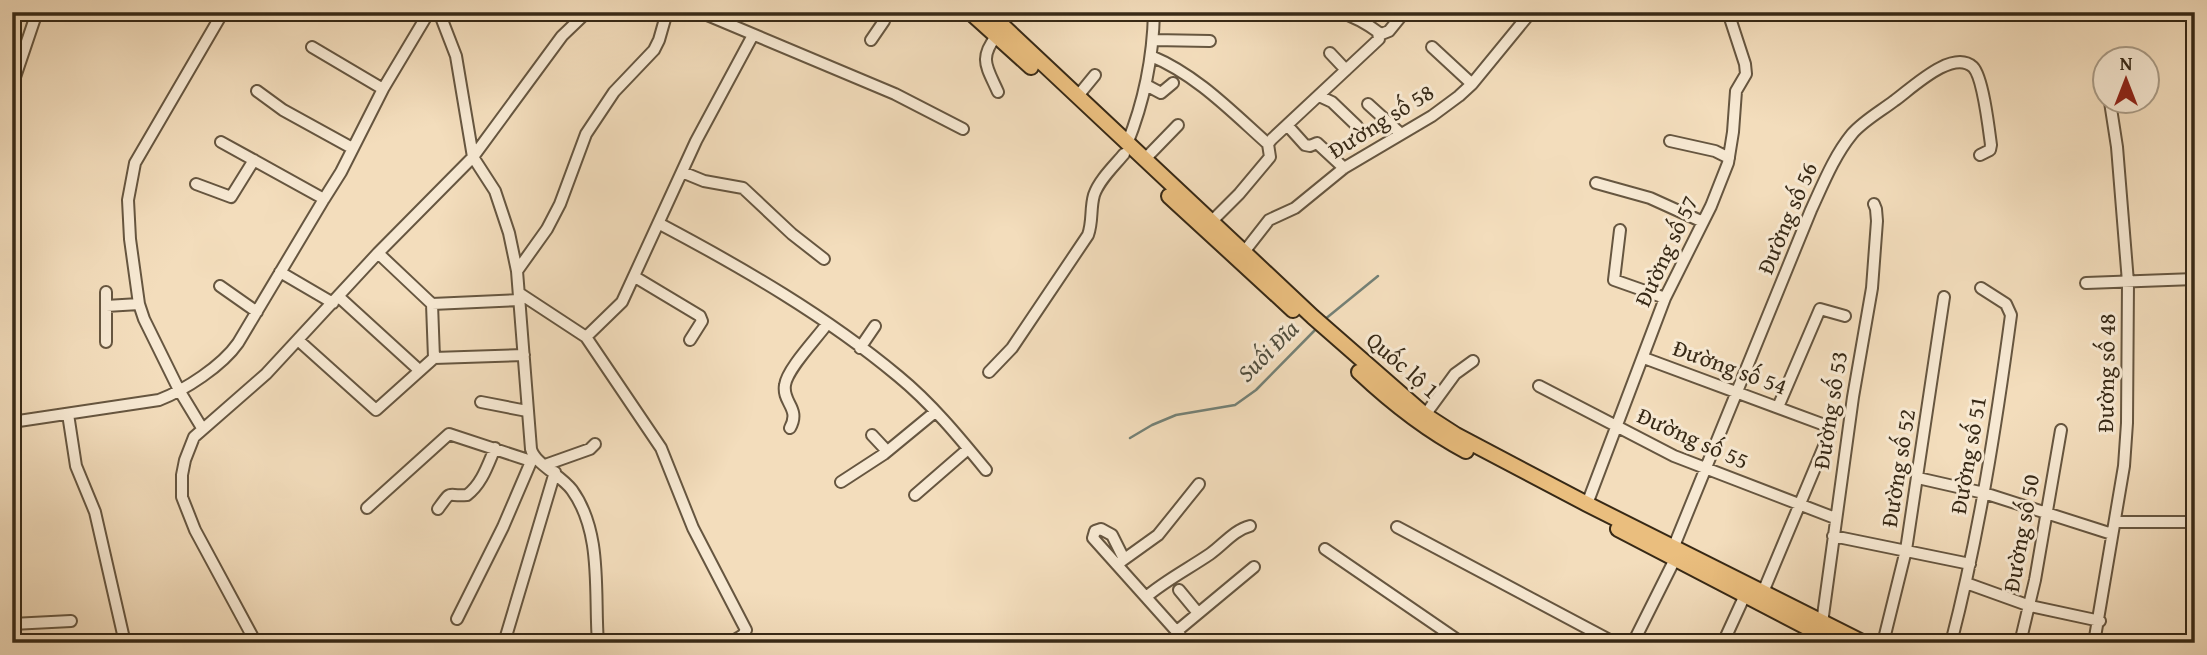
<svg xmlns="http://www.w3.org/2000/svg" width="2207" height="655" viewBox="0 0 2207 655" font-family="'Gentium Book Plus',serif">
<rect width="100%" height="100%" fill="#f3ddbc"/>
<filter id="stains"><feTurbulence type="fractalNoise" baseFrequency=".00286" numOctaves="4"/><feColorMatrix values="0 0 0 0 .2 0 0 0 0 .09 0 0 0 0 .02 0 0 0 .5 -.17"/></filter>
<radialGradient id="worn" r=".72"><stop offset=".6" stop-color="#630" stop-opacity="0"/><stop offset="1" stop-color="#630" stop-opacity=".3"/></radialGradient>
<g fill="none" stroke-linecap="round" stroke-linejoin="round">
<!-- stream -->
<path stroke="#748176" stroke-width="2.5" d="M1324,320L1378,276
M1130,438L1152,425L1176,415L1235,405L1256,390L1317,328"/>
<defs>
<path id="minor" d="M439,12L456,56L473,157L495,191L509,233L517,271L531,449C535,464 561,475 572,490C603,533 594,593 598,643
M700,12L895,94L963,129
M997,35C978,59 987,67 998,92
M1379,35L1389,31L1402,15
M871,40L884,21L886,12
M1153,40L1210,41
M312,47L383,89
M1432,47L1472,84
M1330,53L1346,70
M1151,56C1197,75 1232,112 1268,144
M1146,85L1161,93L1173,83
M12,86L37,12
M257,91L283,110L352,148
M1319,96L1332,102L1357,126
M1077,97L1095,75
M1368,104L1401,134
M1287,125L1305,145L1310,146L1317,143L1344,168
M1670,141L1715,151L1729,158
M221,142L324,199L341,172L383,89L429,12
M1127,144C1144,102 1153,58 1154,12
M1144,160L1178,125
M682,172L704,181L743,188L792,234L824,259
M1596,183L1650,198L1703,222
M196,184L231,197L254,160
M1212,221L1239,194L1270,157L1268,144L1272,139L1379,39L1378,32C1366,23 1355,17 1340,12
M660,224C743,268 826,316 898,376C931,403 959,437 986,470
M1620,230L1614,280L1665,298
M1244,252L1269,220L1295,208L1344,168L1432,116L1459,96L1472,84L1531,12
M517,271L547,229L560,204L586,134L614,92L654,50L659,40L667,12
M280,272L333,303
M635,277L700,316L702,321L690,340
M2086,283L2195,279
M220,286L257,312
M106,292V306L139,304
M519,293L586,337
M339,297L419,370
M432,304L520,300
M106,306V342
M298,340L376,410L434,358L432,304L378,253
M860,348L875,326
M434,358L524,355
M1644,358L1830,427V432L1763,592
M989,372L1012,348L1088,235C1093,221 1090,209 1094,195C1099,180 1114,166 1124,154
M1539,386L1674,456L1835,518
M481,402L527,411
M1778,407L1820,309L1845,316
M68,414L76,466L95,512L125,643
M1425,415L1455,374L1473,361
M12,422L159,400C185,390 222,366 238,343L324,199
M202,428L179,390L144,319L139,304L130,239L128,200L135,163L223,12
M790,428C801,408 782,403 785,385C787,369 817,338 827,324
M872,435L887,451
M545,465L590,449L595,444
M1918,478L1984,493L2112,534
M841,482L884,454L935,412
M915,495L968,449
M1587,504L1665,298L1711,206L1728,163L1733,132L1736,91L1746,74L1745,64L1728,12
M367,508L449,434L531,461
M438,509C453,488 446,497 467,495C482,484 488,464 495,448
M2115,522H2195
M1397,527L1615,643
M1833,536L1970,564
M1674,546L1811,210C1823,184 1834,156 1852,134C1863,121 1881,111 1894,101C1910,90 1952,48 1973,67C1983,77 1989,130 1991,145L1990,150L1980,155
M1325,549L1462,643
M1124,559L1112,535L1101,529L1095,531L1093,538L1187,643
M1119,563L1158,535L1199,484
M1966,583L2030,606L2100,621
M1179,590L1198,613
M1146,597C1166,580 1188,569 1210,554C1223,545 1234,530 1250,526
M457,619L503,527L533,457
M1822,623L1853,397L1872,288L1877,221L1876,209L1874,204
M12,624L71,621
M1177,631L1254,567
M310,642V643
M256,643L195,530L182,497V475L185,460L194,437L266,374L378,253L473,157L562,36L587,12
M504,643L555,472
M730,643L743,635L746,630L693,528L661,448L586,337L622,302L696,141L753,35
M1633,643L1675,559
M1723,643L1745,595
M1883,643L1906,550L1944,297
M1951,643C1979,535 1996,426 2011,315L2006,304L1981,288
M2020,643L2035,580L2061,430
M2094,643L2124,466L2127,423L2128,282L2117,147L2110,102"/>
<path id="highway" d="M970,12L1031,67
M988,12L1313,317L1425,415L1456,435L1587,504L1864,643
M1169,196L1293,310
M1359,372C1392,403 1426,430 1466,451
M1618,529L1837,643"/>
</defs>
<!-- minor casing -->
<use href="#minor" stroke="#665640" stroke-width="14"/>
<!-- highway casing -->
<use href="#highway" stroke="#372916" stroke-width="18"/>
<!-- minor -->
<use href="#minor" stroke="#f7e9d3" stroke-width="10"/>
<!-- highway -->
<use href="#highway" stroke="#eabe7e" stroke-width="14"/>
</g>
<g text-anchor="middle" stroke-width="6" stroke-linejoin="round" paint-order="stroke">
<!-- street labels -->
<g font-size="23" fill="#372916" stroke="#f7e9d3">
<text transform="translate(1381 121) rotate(-32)" y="8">Đường số 58</text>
<text transform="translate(1787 218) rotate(-67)" y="8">Đường số 56</text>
<text transform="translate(1666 251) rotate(-65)" y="8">Đường số 57</text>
<text transform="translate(1403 365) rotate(41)" y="8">Quốc lộ 1</text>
<text transform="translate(1730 367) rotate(20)" y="8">Đường số 54</text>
<text transform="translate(2106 373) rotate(-89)" y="8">Đường số 48</text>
<text transform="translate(1830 410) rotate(-81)" y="8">Đường số 53</text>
<text transform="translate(1693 438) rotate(24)" y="8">Đường số 55</text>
<text transform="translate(1968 455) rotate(-80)" y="8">Đường số 51</text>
<text transform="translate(1898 468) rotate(-81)" y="8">Đường số 52</text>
<text transform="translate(2021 533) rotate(-80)" y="8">Đường số 50</text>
</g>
<!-- water labels -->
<g font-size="24" font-style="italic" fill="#504e3e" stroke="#f7e9d3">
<text transform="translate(1268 351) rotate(-45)" y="8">Suối Đĩa</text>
</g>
</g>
<!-- margin -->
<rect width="2207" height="655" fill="none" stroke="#f3ddbc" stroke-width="42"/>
<rect x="14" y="14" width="2179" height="627" fill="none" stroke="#372916" stroke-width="3.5"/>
<rect x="21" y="21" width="2165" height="613" fill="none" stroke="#372916" stroke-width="2"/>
<!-- north arrow -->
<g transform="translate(2126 80)"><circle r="33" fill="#f7e9d3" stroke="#aa9c87" stroke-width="2"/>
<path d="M0-5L12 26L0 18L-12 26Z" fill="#8f2418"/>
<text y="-10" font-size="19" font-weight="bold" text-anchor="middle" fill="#372916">N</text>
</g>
<rect width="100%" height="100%" filter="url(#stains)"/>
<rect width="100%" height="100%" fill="url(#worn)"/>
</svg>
